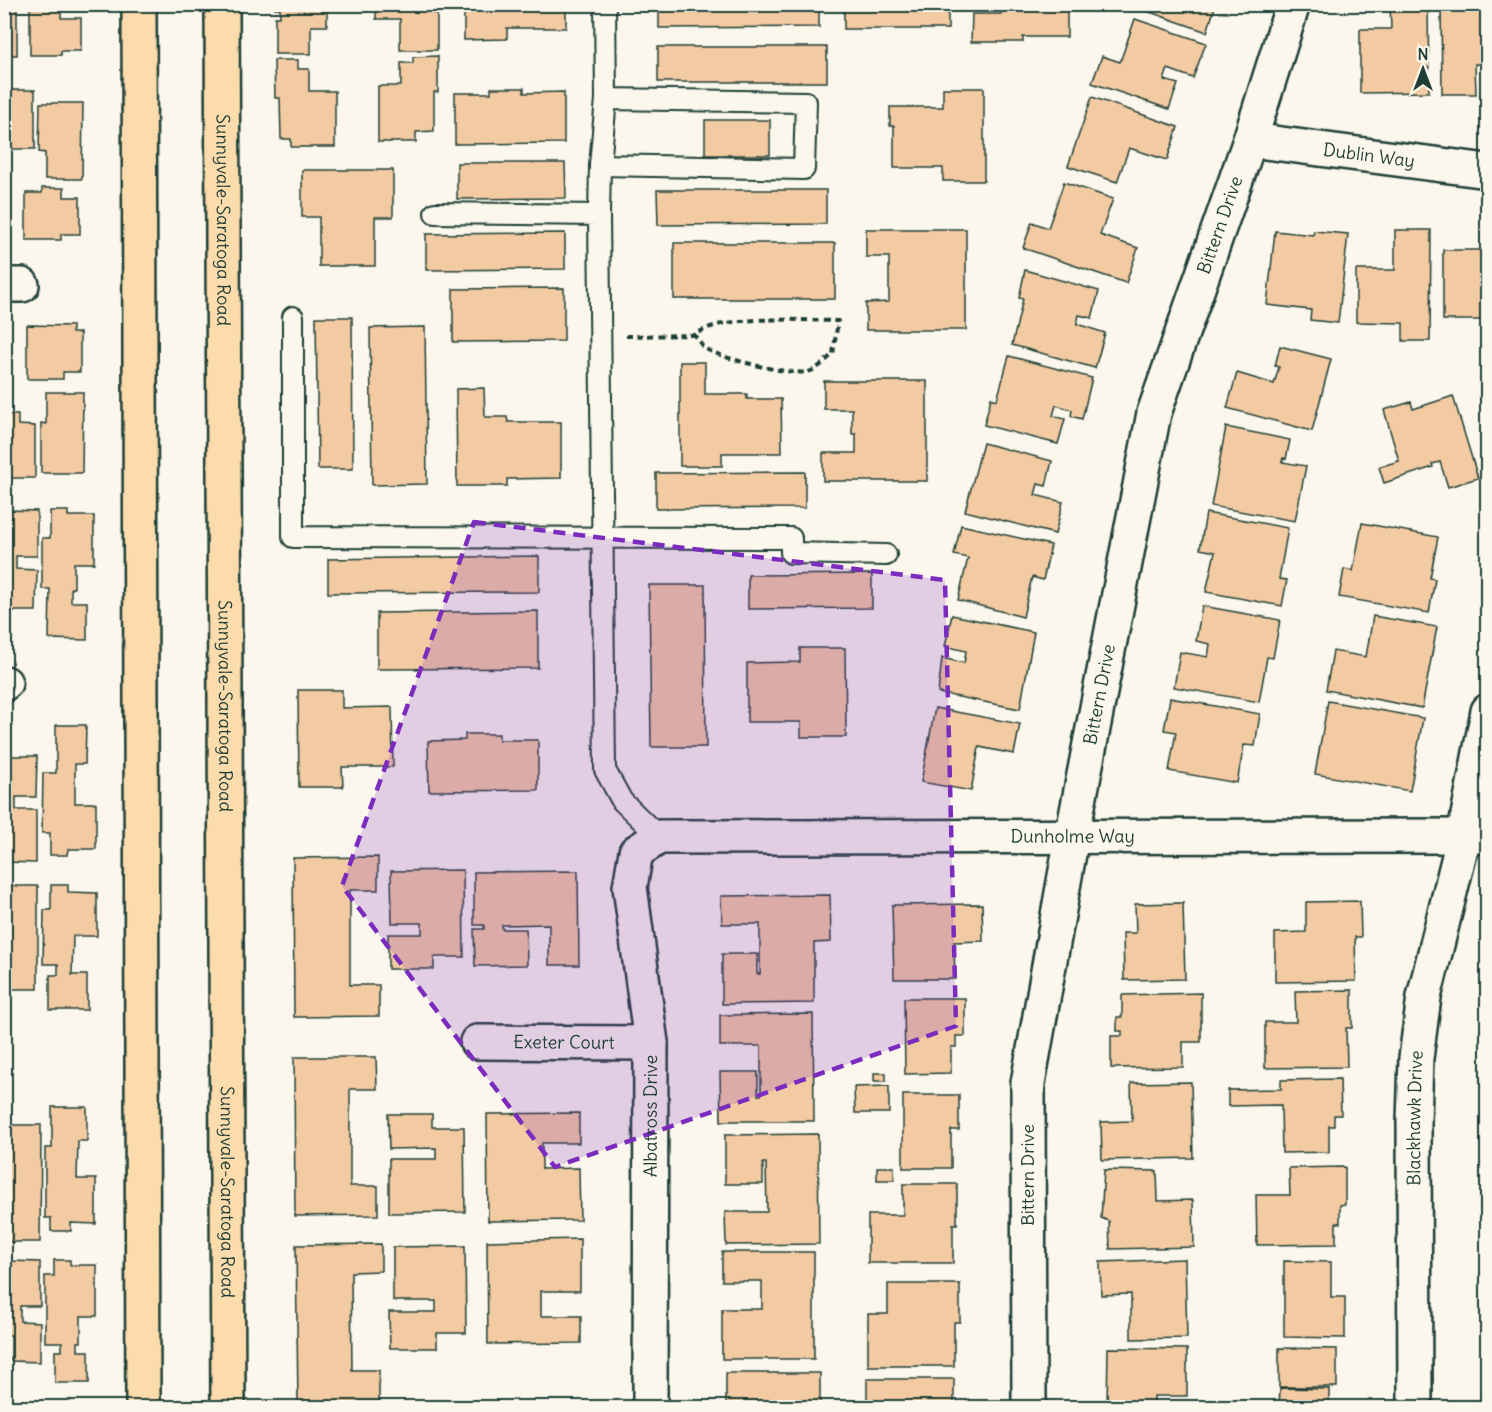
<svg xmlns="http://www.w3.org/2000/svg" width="1492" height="1412" viewBox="0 0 1492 1412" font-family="Delius,sans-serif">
<rect width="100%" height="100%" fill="#fbf7ec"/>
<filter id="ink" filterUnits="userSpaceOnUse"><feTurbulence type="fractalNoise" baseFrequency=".0167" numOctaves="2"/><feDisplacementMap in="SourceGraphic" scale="12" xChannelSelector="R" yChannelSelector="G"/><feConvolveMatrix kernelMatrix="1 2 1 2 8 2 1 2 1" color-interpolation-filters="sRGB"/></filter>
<g filter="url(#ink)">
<!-- building -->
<path fill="#f3cba2" stroke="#1f3d34" stroke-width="1.5" d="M4,4H17V55H4Z
M30,4H61V18H81V51H61V55H30Z
M274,4H327V26H311V54H275V17H280V8H275Z
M376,4H432V13H437V50H400V19H376Z
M464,4H566V28H507V39L464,40Z
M659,4H819V27L659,28Z
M844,4H948V29H844Z
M1001,4H1067V37H1023V42H971L972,14H1001Z
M1127,4H1216L1207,32Z
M1390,4H1428L1429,92L1360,93V29H1391Z
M1485,4H1488V64H1475L1476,94H1442L1441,6Z
M1135,19L1206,43L1193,78L1168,69L1164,80L1178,84L1169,109L1092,83L1102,56L1120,62Z
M658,47H827V82H658Z
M438,56V92H434V131L416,132V142H378V86H401V63H413V57Z
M274,60H298V69H309V91H335V147H291V139H281L280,98H275Z
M491,88H524V93L564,92V143L455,144V93H491Z
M943,88H984V181H943V168H894V126H890V107H943Z
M4,90H35V149H4Z
M1092,97L1178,127L1167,160L1129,148L1117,182L1068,166Z
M40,103H83L82,179H45V153L39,152Z
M705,120H770V155H705Z
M457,163H565L566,198L457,199Z
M302,170H393V217H375V266H319V217H302Z
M1064,182L1113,199L1100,235L1138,248L1126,283L1023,248L1032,222L1048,228Z
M42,188H64V197H80V234H61V240H26V193H42Z
M657,190H826V224L658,225Z
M866,229H966V330H866V303L889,302V257H866Z
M1395,230H1431L1430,341H1403V323L1356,322V270H1395Z
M1275,231L1313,235L1314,231L1348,234L1338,323L1310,320L1311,310L1267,305Z
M565,233V269L426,270V234Z
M1482,240H1488V320H1443V250H1482Z
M674,243H835V299H674Z
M1025,270L1099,291L1092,318L1079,315L1077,324L1105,333L1095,368L1012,345L1023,299L1019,298Z
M564,288V341L453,342V289Z
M316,317H352L353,469H318Z
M27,325L72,326V333H80V372H63V379H27Z
M425,327L427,484L372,485L370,328Z
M1280,346L1331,359L1312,431L1227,408L1237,373L1274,384L1279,367L1275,366Z
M1009,356L1092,378L1082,419L1071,416L1072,410L1056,405L1053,416L1065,419L1058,444L984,425L991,398L997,400Z
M680,362H705V394H747V399H781L782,453H722V466H680Z
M824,381H927V481H823V453H856V434H852V409H824Z
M484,388L485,417H507L508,422H561V478L507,479V486H457L456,389Z
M1488,390V411L1482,409Z
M46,392H83L82,473H41V423L46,424Z
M1453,396L1478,478L1448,487L1440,462L1432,464L1433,467L1384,483L1379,467L1399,461L1384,410L1411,402L1413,409Z
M4,415H18V425L35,426V478H4Z
M1226,427L1290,440L1286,459L1283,458L1282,462L1306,466L1295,521L1211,506Z
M983,443L1052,461L1046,486L1038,484L1035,495L1063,502L1055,534L965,511Z
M805,472V508L656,509V473Z
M4,504H8V510L37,511V556H16V569L37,570L36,611H8V582H4Z
M50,511H68V516H94V563H74V588H71V602H87V640L49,639L50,589H42V538H50Z
M1206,513L1288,528L1279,579L1287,580L1282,606L1206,592L1215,552L1200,549Z
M1362,523L1438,537L1430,578L1435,579L1429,613L1339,597L1344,569L1353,571Z
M961,525L1051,545L1043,580L1032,577L1023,617L958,600L968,558L954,555Z
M539,556V592L328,593V559Z
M872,574V608L748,609V575Z
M649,585H705L706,747H651Z
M1202,606L1280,620L1273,658L1267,657L1259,702L1174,687L1180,652L1208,657L1210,644L1196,641Z
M538,611V668L377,669V613Z
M952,615L1034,632L1020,709L938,693L942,658L964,663L966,651L945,646Z
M1373,616L1437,627L1422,708L1326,690L1333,651L1366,657Z
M800,648H845L846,737H801V722H747V663L800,662Z
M298,690H342V708L392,707L393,767H342L343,787H299Z
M1170,698L1260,714L1255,746L1244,745L1237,783L1169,771L1176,732L1164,730Z
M1328,701L1423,718L1410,791L1315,774Z
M935,708L1020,724L1014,754L979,747L971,791L921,782Z
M56,725H86L85,764H75V803H96V849H68L67,855H50V833H42L43,773H56Z
M465,734H499V740H538V790L429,791L428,741L465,740Z
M9,756H37L36,797H16V810H36V863L4,862V781H8Z
M378,857V890H350V985H379V1016L294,1017L293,858Z
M463,870L464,957H434V969H388V934H422V923H392L391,871Z
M578,871L579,965H549V924L502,925V929H526L527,965L475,966L474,929H484V925H474V872Z
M4,882H10V886H38V989H5Z
M51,885H68V892L97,893V936H73L72,975H87V1010H50V975H58V964H43L44,910H51Z
M830,895L831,942L814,943V1003L722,1004V954H757V974H760V924H722L721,896Z
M1360,901L1361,937H1355L1356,981L1275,982V933L1306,932V902Z
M1183,903L1185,979L1124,980L1123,933H1136L1135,904Z
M982,904L983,941L954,942L955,979H894L892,905Z
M1352,990V1028H1346L1347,1067L1265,1068V1022H1296L1295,991Z
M1201,993V1042H1183V1067L1111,1068V1036H1122V1031H1117V1017H1122V995Z
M904,998H965V1036H956V1047H951V1073L905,1074Z
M813,1014L814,1121H721L720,1072H758V1095H761V1046H720V1015Z
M294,1057H376L377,1089H350V1186H378V1215L295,1216Z
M874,1073H886V1081H874Z
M1340,1079L1341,1115H1334V1126H1329V1152L1282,1153L1281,1105L1228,1106V1090L1281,1089V1080Z
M1191,1082L1193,1158L1102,1160L1101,1122L1132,1121L1131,1083Z
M889,1086V1113H855L854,1087Z
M903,1095H959V1130H951V1168H903Z
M52,1107H87V1141H78L77,1179H96V1224L71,1223V1231H51V1218H45V1148H52Z
M579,1113V1143H542V1169L579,1168L580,1220L488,1221L487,1114Z
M388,1114H432V1127H464L465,1212L389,1213V1159H436V1148L389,1149Z
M1486,1124H1488L1486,1159Z
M9,1125H41L40,1242H9V1232H4V1151H9Z
M818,1134L819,1244L726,1245L725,1212H767L766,1163H763V1184H725V1135Z
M877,1167H894V1180H877Z
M1345,1167V1204L1340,1205V1223H1336V1244L1257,1245L1256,1195H1290L1289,1168Z
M1104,1170L1157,1171L1158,1201L1193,1200L1194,1247L1110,1249L1109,1221L1101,1218Z
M903,1184H957V1224H953V1263H868V1215H903Z
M580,1239V1291H541V1316H581V1343L488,1344L487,1241Z
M381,1244V1271L351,1272L352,1370H379V1403L298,1404L296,1245Z
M465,1246L466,1333H437V1348H390L389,1312H436V1301H393V1247Z
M722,1252H814V1359H722V1309H762V1281H722Z
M4,1256H11V1261L40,1262V1306H20V1321L40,1322V1362L11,1361V1335H4Z
M1185,1259L1187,1338L1131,1339V1294L1101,1295L1100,1262Z
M54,1260H70V1265H97V1316H81V1342H78V1351H89V1383H55V1351H62V1342H45V1276H54Z
M1284,1261L1331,1262V1297H1345V1338L1284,1337Z
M888,1284H960V1322H954V1366H868V1314H888Z
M1108,1348L1187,1349V1396H1154V1408H1107Z
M1279,1348L1337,1349V1387H1279Z
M726,1373H820V1408H726Z
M867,1379H954V1408H867Z
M1280,1388L1329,1389V1408H1279Z"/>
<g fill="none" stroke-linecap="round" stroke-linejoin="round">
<defs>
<path id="lane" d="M605,4L606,99L600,165L599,215L605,770L622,801L659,837
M600,165L804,169L806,102L606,99
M435,213L599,215
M293,317V537L791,538V553L886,555"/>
<g id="street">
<path id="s1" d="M1250,140L1488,171"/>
<path d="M4,285H22"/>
<path d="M4,683H5"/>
<path id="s2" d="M477,1042L651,1043"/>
<path id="s3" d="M650,1408L651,1043L630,887L636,852L659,837L1488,836"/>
<path id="s4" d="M1029,1408L1028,1083L1072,837L1154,413L1250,140L1293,4"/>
<path id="s5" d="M1415,1408L1414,1122L1416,1058L1424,997L1464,836L1488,711"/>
</g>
<g id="primary">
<path d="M139,4L143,1408"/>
<path id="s6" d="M222,4L228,1408"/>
</g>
</defs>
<!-- lane casing -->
<use href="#lane" stroke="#1f3d34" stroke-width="24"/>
<!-- street casing -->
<use href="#street" stroke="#1f3d34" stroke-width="38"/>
<!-- primary casing -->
<use href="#primary" stroke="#1f3d34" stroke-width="38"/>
<!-- path -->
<path stroke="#1f3d34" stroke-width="4" stroke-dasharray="6 4.5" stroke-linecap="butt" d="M626,336L695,335C723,313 802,321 838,321L833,354C827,359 819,368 811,371C797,378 715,357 703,347C700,344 698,339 695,335"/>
<!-- lane -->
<use href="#lane" stroke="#fbf7ec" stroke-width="20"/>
<!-- street -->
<use href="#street" stroke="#fbf7ec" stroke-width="33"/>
<!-- primary -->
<use href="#primary" stroke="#fcdcac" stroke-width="33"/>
</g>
</g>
<!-- marked area -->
<path fill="#7b2cbf" fill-opacity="0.2" stroke="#7b2cbf" stroke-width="4.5" stroke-dasharray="12 8" stroke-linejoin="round" d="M474,522L945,580L956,1026L555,1167L342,886Z"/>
<g text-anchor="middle" stroke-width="4.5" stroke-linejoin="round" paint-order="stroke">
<!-- street labels -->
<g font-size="18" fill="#1f3d34" stroke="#fbf7ec">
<text dy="6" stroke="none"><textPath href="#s1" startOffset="120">Dublin Way</textPath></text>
<text dy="6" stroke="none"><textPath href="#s6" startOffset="216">Sunnyvale-Saratoga Road</textPath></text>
<text dy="6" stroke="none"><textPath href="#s4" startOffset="1206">Bittern Drive</textPath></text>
<text dy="6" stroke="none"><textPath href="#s4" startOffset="720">Bittern Drive</textPath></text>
<text dy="6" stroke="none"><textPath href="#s6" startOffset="702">Sunnyvale-Saratoga Road</textPath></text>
<text dy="6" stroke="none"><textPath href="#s3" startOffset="999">Dunholme Way</textPath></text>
<text dy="6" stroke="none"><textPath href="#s2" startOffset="87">Exeter Court</textPath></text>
<text dy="6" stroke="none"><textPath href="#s3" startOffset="292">Albatross Drive</textPath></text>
<text dy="6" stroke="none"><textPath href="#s5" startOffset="290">Blackhawk Drive</textPath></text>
<text transform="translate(1028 1175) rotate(-90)" y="6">Bittern Drive</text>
<text dy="6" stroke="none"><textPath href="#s6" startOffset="1188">Sunnyvale-Saratoga Road</textPath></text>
</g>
</g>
<!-- margin -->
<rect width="1492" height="1412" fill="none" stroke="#fbf7ec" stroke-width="24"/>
<rect x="12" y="12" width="1468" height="1388" fill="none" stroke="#1f3d34" stroke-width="2" filter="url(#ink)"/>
<!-- north arrow -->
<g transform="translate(1423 69)" stroke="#fbf7ec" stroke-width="4.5" paint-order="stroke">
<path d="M0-4.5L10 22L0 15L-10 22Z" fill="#1f3d34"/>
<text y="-9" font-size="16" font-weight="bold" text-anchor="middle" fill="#1f3d34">N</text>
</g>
</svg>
